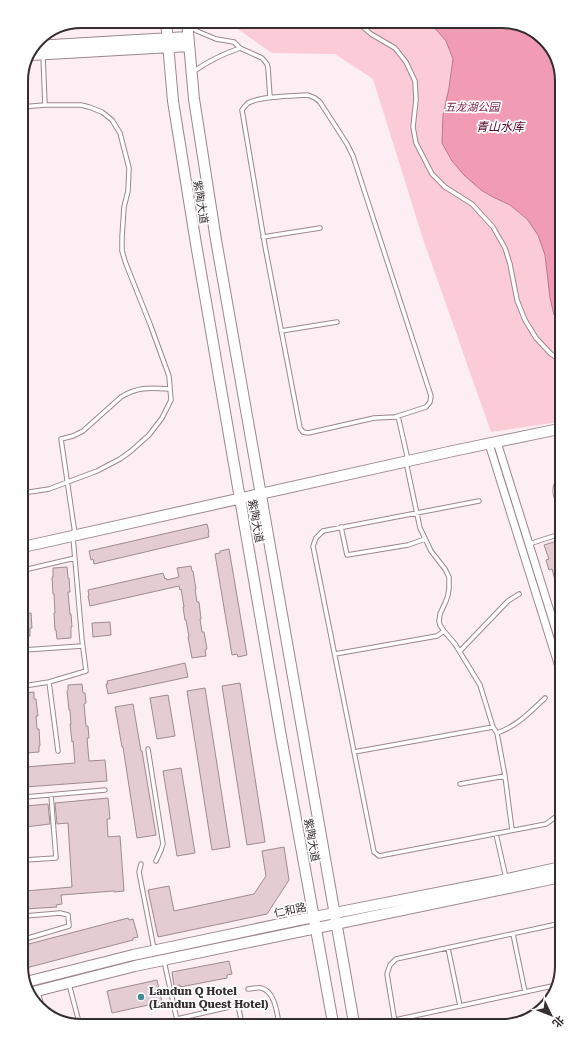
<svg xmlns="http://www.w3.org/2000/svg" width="583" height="1047" viewBox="0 0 583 1047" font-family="'Roboto Serif','Noto Sans SC',serif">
<rect width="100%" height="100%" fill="#fceef2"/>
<!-- green -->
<path fill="#fccbd8" d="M226,21H506L536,31L557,58L559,422L491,432L423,239L373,79L335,54L272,53Z"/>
<!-- water -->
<path fill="#f19bb5" stroke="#b97a8d" d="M421,21H506L536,31L557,58L559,320L554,315L550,298L545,255L538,235L527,219L510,205L493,197L481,190L464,175L452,161L442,143L443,115L449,88L453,59L446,41L433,26Z"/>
<!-- building -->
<path fill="#e3ccd2" stroke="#a08b90" d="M207,524L209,532L208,533L209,537L94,564L93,559L91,560L89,551Z
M560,540V591H558L552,569L549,570L546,560L549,559L544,545Z
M229,549L247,655L238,657L237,654L232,655L215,554L220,553V551Z
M191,566L192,571H193L196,589H195L197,602H199L201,619H200L202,632H204L207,649L205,650L206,656L192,658L188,637H189L186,620H185L183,607H184L181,589L180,590L179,586L90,606L88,596H89L88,590L163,573L165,579L166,578L167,580L179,577L177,568Z
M67,567L68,578H69L70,592H68L70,614H71L72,627H71V638L57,639L56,630H55L54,613H55L54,594H53L52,577H53V568Z
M31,613L32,628H30V636L24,637V614Z
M110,622L111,635L93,637L92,623Z
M185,663L188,677L108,694L106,684H108L107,681Z
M240,683L265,842L247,845L222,686Z
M82,684L83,693H85L86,703L84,704L86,726H88L89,738H87L89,761L105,760L107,781L25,787V767L75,763L73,741L72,742L70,724H71L70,710H69L67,691L68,690V685Z
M205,688L230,847L212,850L187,691Z
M34,692V699H36L38,716H36L37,729H39L40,746H39V752L26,753L24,744V693Z
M168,695L175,736L157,739L150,698Z
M133,704L141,751H142L156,835L137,838L123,747H122L115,707Z
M181,768L195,853L177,856L163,771Z
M108,798L110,819H107L108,837L120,836L124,891L114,892V891L61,895L62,904L56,905L57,907L25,909V891L72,887L68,823L57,824L55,803Z
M48,804L50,824L25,827V806Z
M284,847L289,880L267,914L158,937L148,890L169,886L174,911L254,894L266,876L262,851Z
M128,918L129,920L133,919L138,937L133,938V940L26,968L25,945Z
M229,961L232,974L227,975V978L180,987V985L174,986L172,972Z
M157,980L162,1002L112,1013L107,991Z"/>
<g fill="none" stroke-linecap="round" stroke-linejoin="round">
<defs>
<path id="lane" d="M356,21L371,34L395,48L406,62L415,81L416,100L413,127L416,143L432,174L445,187L472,204L493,227L505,248L510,264L517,300L525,320L536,338L551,354L559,359
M190,26L197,31L216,39L234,42L240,48L262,58L267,64L268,68L270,97
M43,56L45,105
M193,72C208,61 223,54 240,48
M308,95L315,98L320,102L347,144L353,156L431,396L430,402L426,407L395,417L374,418L308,433L303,432L300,428L265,246L242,110C244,107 246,105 248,103C260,96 294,96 308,95Z
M21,107L45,105H81L89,107L102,112L112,120L120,133L129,168L128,191L124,207L122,237V251L126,264L150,324L169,376L171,400L162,418L149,435L131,451L120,459L97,471L49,489L23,493
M263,237L320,228
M281,331L337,322
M398,416L408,460
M406,462L420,528L431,551L445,569L449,577V588L448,595L446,601L440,614L439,621L440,625L444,631L455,644L480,685L493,727L497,733L505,776L512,830
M559,479C552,490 556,496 560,508
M479,501L323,531L316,538L313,546L374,852L379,856L546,824L561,813
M341,527L347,555L408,545L425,539
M75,534L61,439L73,436L83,431L121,397C138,386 152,388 170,389
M529,544L560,534
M24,570L75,558
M24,650L82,646
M460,651L508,601L519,594
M335,654L437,636L444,631
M49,682L58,751
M24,686L49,682L86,671L82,640L73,537
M497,733C517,726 529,713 545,698
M148,749L163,844L161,850L156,861
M354,752L493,727
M460,784L505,776
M25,797L105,790
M496,834L506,878
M25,860L56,858L51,795
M141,864L139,872L154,949
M25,916L60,913L68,915L69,926L25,939
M513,934L525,992
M448,948L460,1006
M164,961L178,1025
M69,984L80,1026
M552,986L554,994
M248,989C253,989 257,987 261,988C275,991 277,1013 279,1024
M38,992L43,1010
M177,1019L238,1005L242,1024
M395,1020L557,985
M395,1023L387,974L390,965L396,959L562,923"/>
<path id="street" d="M497,442L560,643
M489,444L560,670"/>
<path id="secondary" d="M166,21L173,101L196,244L282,742L333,1023
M187,21L194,99L216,240L354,1023
M35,46L188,37
M31,55L189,46
M23,547L453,451L559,429
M26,982L133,955L299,920L498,881L561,867
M29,993L135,966L561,877"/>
</defs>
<!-- lane casing -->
<use href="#lane" stroke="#9d878d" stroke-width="5.5"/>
<!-- street casing -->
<use href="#street" stroke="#9d878d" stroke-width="9"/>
<!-- secondary casing -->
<use href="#secondary" stroke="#9d878d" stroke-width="12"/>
<!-- lane -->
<use href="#lane" stroke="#fff" stroke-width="3.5"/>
<!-- street -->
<use href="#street" stroke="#fff" stroke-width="7"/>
<!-- secondary -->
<use href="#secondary" stroke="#fff" stroke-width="10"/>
</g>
<!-- markers -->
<circle fill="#448995" stroke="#fff" stroke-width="1.5" cx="141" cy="997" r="4"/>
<g text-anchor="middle" stroke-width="3.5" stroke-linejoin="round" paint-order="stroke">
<!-- park labels -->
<g font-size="11" font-style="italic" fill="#7e1b44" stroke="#fff">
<text x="472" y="111">五龙湖公园</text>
</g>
<!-- street labels -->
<g font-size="11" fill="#362d2f" stroke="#fff">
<text transform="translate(201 202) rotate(81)" y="4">紫陶大道</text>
<text transform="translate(256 521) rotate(80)" y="4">紫陶大道</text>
<text transform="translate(312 840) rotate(80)" y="4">紫陶大道</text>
<text transform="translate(290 910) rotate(-12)" y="4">仁和路</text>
</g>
<!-- poi labels -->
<g font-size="11" font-weight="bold" fill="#362d2f" stroke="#fff" text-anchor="start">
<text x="149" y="995">Landun Q Hotel<tspan x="149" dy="13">(Landun Quest Hotel)</tspan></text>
</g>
<!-- water labels -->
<g font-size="12" font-style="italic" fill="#520629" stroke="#fff">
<text x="500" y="131">青山水库</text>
</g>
</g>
<!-- crop -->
<path d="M0 0H583V1047H0ZM81 28H502A53 53 0 0 1 555 81V966A53 53 0 0 1 502 1019H81A53 53 0 0 1 28 966V81A53 53 0 0 1 81 28Z" fill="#fff" fill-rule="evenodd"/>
<path fill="none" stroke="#362d2f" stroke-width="2" d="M81 28H502A53 53 0 0 1 555 81V966A53 53 0 0 1 502 1019H81A53 53 0 0 1 28 966V81A53 53 0 0 1 81 28Z"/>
<!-- north arrow -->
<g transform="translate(551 1015) rotate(133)" stroke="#ffffff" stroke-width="3" paint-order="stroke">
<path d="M0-3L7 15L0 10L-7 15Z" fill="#362d2f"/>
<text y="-6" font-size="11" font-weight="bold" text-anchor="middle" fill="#362d2f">北</text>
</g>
</svg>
